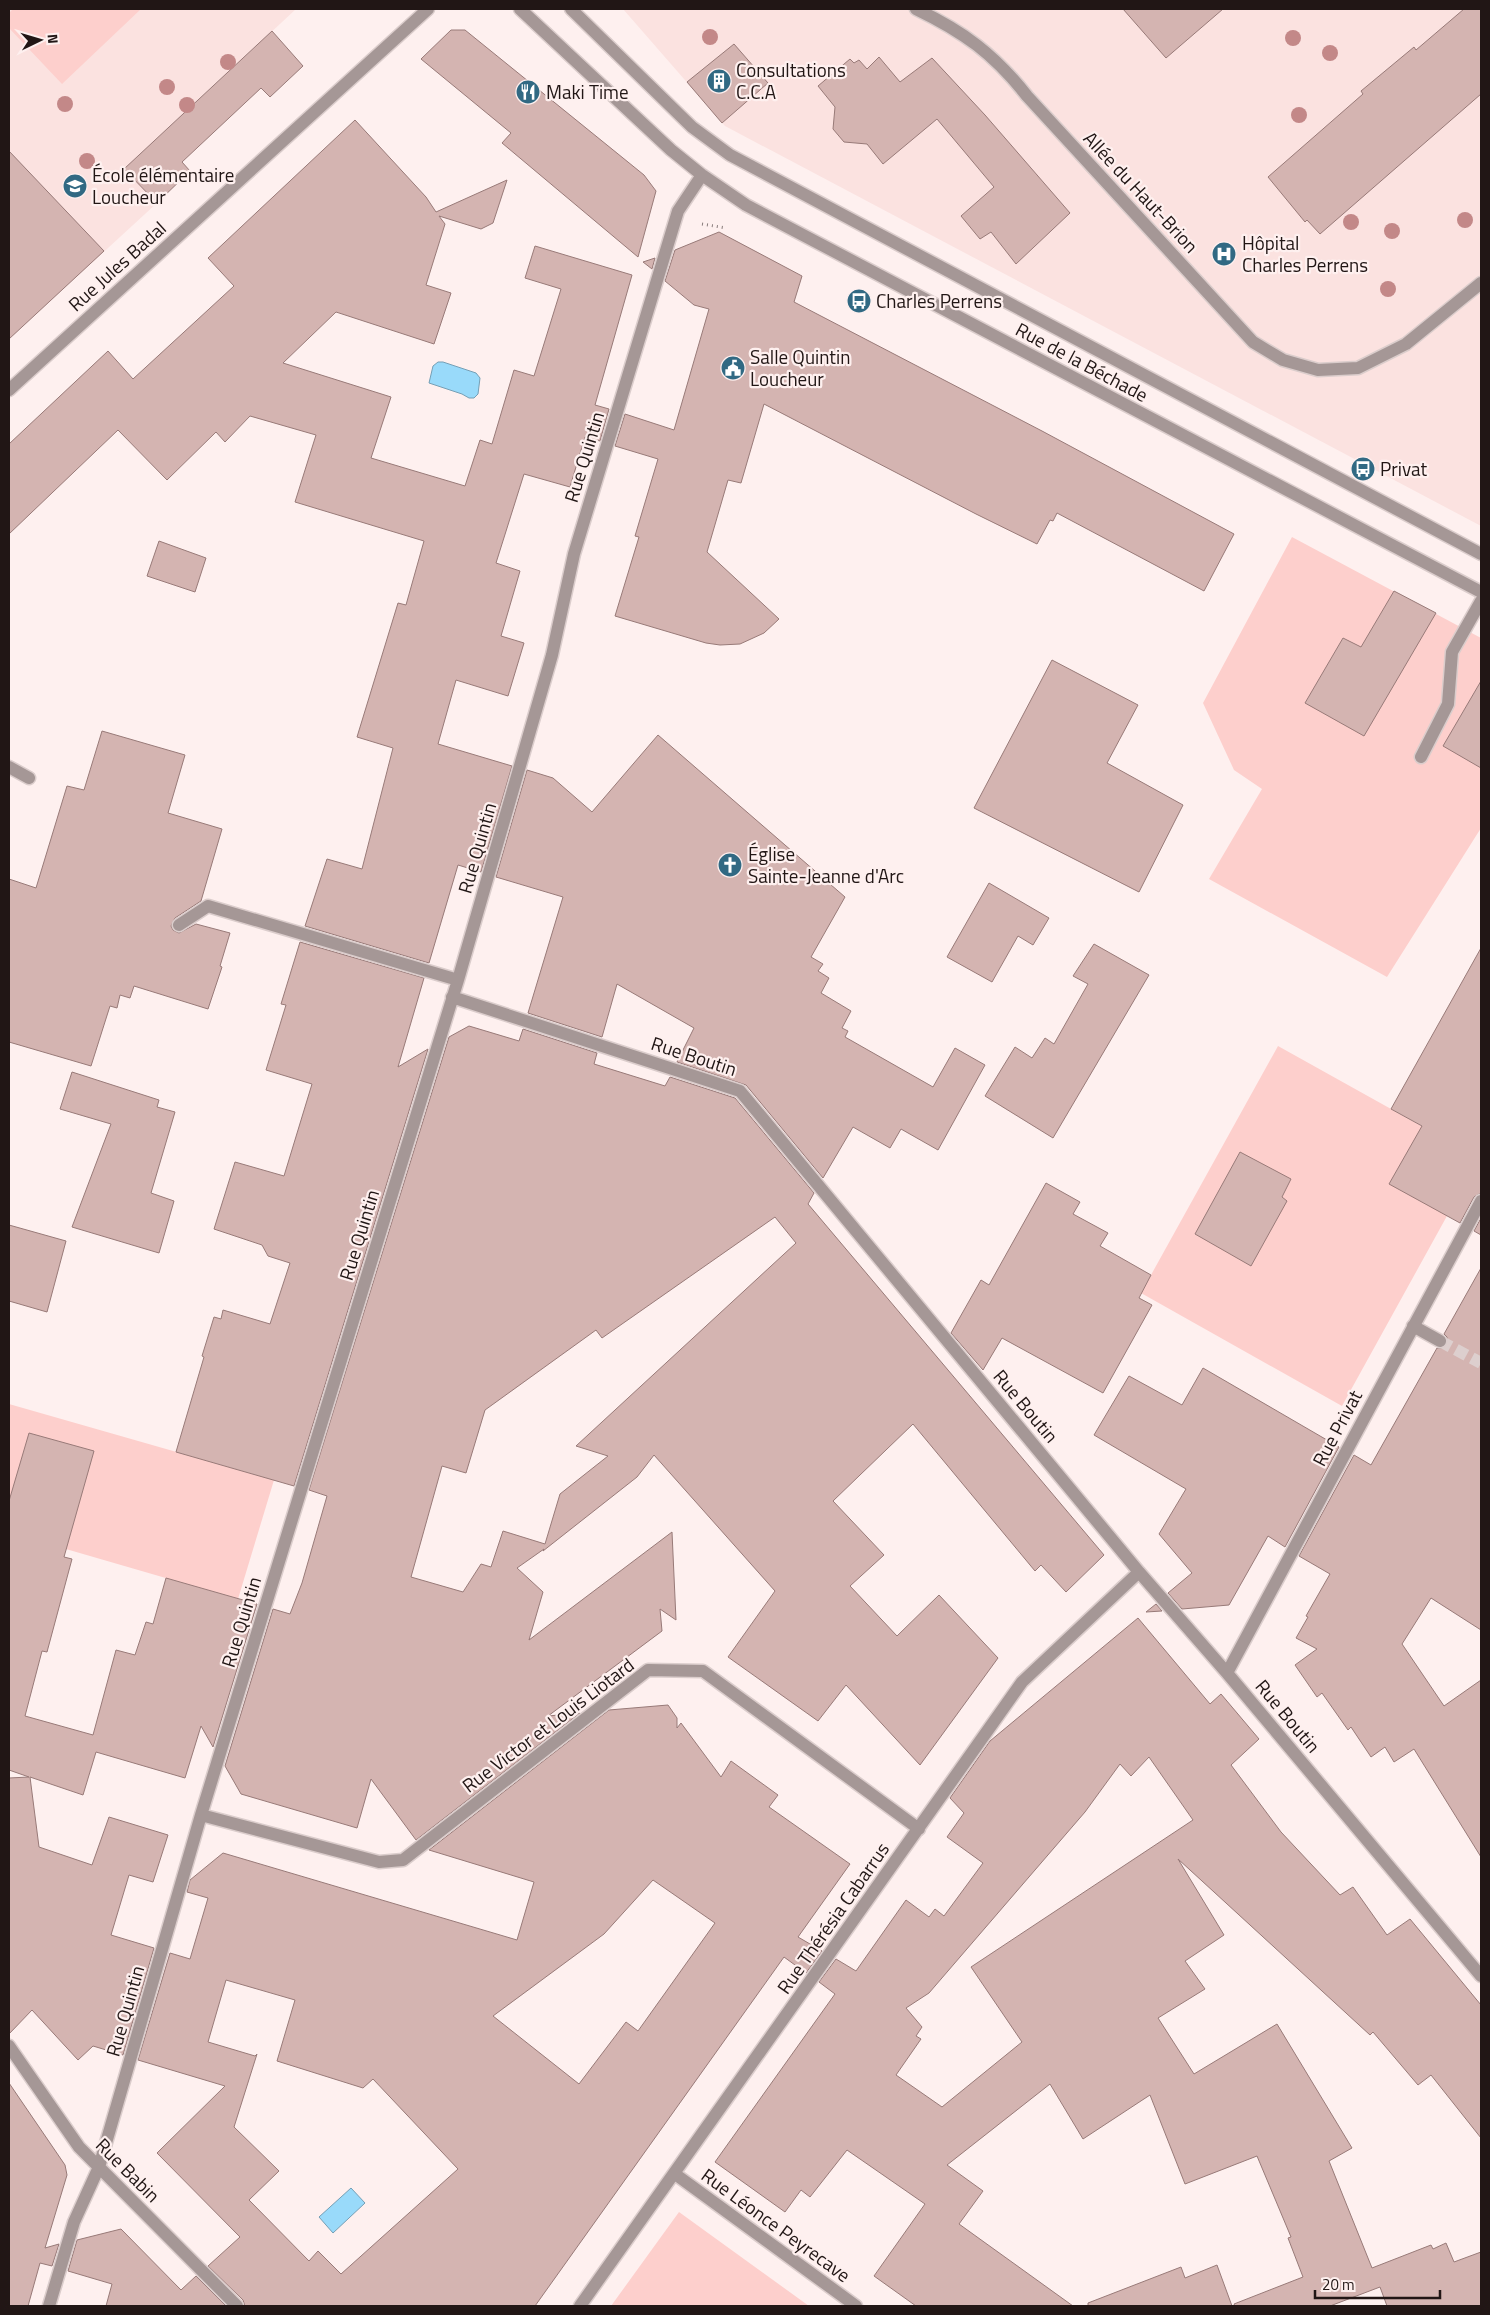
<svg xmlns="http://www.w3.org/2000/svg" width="1490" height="2315" viewBox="0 0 1490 2315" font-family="'Titillium Web',sans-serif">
<rect width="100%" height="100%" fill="#fef0ef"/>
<!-- built -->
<path fill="#fbe2e0" d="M9,9H296L125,169L157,203L9,339Z
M623,9H1481V526L725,126Z"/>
<!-- green -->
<path fill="#fdcfcc" d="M13,9H141L62,84L9,28V13Z
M1292,537L1481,638V828L1387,977L1209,879L1262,789L1234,770L1203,703Z
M1278,1046L1479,1158L1342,1406L1141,1293Z
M9,1404L274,1480L238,1599L59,1547L42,1601L9,1592Z
M679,2212L809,2306H611Z"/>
<!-- water -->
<path fill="#99dafa" stroke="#759fb5" d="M438,362H443L476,373L480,378L478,394L474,398H469L462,394L429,383L433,366Z
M351,2188L365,2203L333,2233L319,2217Z"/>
<!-- building -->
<path fill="#d4b4b1" stroke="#987a78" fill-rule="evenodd" d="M1123,9H1223L1166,58Z
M1464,9H1481V94L1320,234L1307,220L1305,222L1268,177L1363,94L1361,91L1414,47L1416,50Z
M451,30H465L644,175L656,191L638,257L502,143L511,133L421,59Z
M272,31L303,66L270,97L261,88L182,162L190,171L157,203L124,169Z
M734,44L768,83L722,123L687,82Z
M879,57L900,82L932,58L985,115L1070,213L1016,264L991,232L980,239L961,216L994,187L937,119L883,164L867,144L844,142L833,129L835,107L818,86L850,59L854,63L859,60L867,69Z
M355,120L426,197L436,212L507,180L493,223L481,229L439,216L445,224L426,285L451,293L434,344L336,312L283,363L391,397L371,458L465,486L480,440L492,444L514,370L534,376L561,289L525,278L535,246L632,275L595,405L609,409L600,441L585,437L570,487L524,474L496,563L520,571L501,636L524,643L508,696L456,680L438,744L512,766L481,872L458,865L429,963L305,926L327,859L362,869L393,748L357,737L398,603L406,605L424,541L295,502L316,435L250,416L225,442L216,432L167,480L118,430L9,534V444L108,351L133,379L234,286L208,258Z
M9,151L104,251L9,339Z
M719,232L802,276L794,302L1042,431L1234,534L1204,591L1057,513L1053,521L1050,520L1037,544L976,514L764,404L741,483L728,480L707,552L779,619L764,633L740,644L720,645L706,643L615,616L639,537L635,536L658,459L615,446L625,414L674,430L709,309L694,305L665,281L675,250Z
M655,258L652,269L643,262Z
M159,541L206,558L195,592L147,576Z
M1394,591L1436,613L1364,736L1305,703L1343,638L1361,647Z
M1052,660L1138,705L1107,763L1183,805L1139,892L974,808Z
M1481,681V768L1443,746Z
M102,731L185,755L168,813L222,829L201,901L175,918L171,926L173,930L179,933L196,924L230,933L220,966L222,967L208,1009L134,986L130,998L120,995L117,1008L110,1006L91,1066L9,1042V879L36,888L67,786L84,790Z
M658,735L845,897L811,957L823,964L818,971L829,978L821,993L851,1011L842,1028L848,1031L845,1037L933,1087L955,1048L985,1065L938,1150L901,1129L890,1148L853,1127L823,1178L746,1085L677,1062L694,1028L617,984L602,1037L528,1013L563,897L496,877L527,770L553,778L592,812Z
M989,883L1049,918L1033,945L1018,936L992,982L947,957Z
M300,942L424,978L398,1067L428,1049L294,1486L176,1452L204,1357L202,1356L214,1317L221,1319L223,1310L270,1324L290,1263L268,1256L262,1245L214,1229L235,1162L284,1176L312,1084L266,1070L286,1005L281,1004Z
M1094,944L1149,975L1053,1138L985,1096L1015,1047L1032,1058L1045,1038L1054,1044L1088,984L1073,976Z
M1481,948V1193L1474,1197L1460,1223L1389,1184L1422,1126L1391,1109Z
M469,1026L519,1041L523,1029L597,1053L594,1064L665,1086L670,1077L735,1098L814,1193L808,1204L1104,1555L1066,1592L1041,1565L1035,1571L913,1424L833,1501L884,1555L850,1586L897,1636L939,1595L998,1658L920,1765L846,1685L818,1721L728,1657L775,1591L654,1455L637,1477L543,1551L544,1549L517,1568L543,1592L529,1640L672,1532L676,1620L660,1609L662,1631L548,1716L580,1713L416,1840L371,1779L357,1828L241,1794L225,1766L273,1609L290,1614L302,1583L327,1496L309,1490L449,1037ZM775,1217L796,1243L576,1446L608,1456L560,1494L545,1544L503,1531L491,1567L481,1564L463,1592L411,1577L442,1466L466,1473L485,1410L596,1330L602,1338Z
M72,1072L159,1100L157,1107L175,1112L151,1193L174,1201L159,1253L72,1227L111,1124L60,1109Z
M1240,1152L1291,1179L1282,1197L1287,1201L1251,1266L1195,1234Z
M1046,1183L1080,1202L1073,1214L1108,1233L1100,1246L1151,1275L1139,1298L1152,1305L1103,1393L1002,1338L983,1370L951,1333L981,1280L989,1285Z
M1481,1218V1235L1474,1231Z
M9,1225L66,1241L47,1312L9,1301Z
M1481,1268V1630L1431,1598L1402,1644L1444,1706L1481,1680V1857L1414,1749L1394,1762L1385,1747L1371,1757L1351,1727L1348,1730L1322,1693L1317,1697L1295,1665L1317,1649L1296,1638L1308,1617L1306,1616L1330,1574L1299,1556L1354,1455L1371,1465L1437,1348H1444L1447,1344V1337L1444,1334Z
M1203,1368L1339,1447L1285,1547L1268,1536L1229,1605L1182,1609L1168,1593L1192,1573L1159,1534L1186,1489L1094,1435L1129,1376L1182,1405Z
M29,1433L94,1451L64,1557L72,1559L47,1652L42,1651L25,1716L93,1735L116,1650L135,1655L146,1622L153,1624L166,1578L257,1604L213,1747L201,1726L185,1778L96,1752L83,1795L30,1777L39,1847L92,1865L109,1817L168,1835L153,1882L129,1875L111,1935L154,1948L123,2055L93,2046L78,2060L32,2010L9,2034V1778L29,1777L9,1770V1501Z
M1156,1604L1162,1611L1146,1612Z
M1138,1618L1210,1704L1221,1694L1259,1739L1231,1765L1281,1832L1340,1895L1353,1887L1387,1935L1410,1919L1481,2005V2138L1431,2075L1418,2085L1373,2032L1370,2035L1178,1859L1224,1935L1185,1961L1205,1989L1158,2018L1194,2074L1277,2024L1352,2148L1329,2161L1372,2268L1431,2245L1433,2249L1446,2243L1454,2262L1481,2252V2306H1387L1380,2287L1330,2306H1235L1234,2304L1303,2277L1288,2238L1291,2237L1257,2156L1185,2184L1150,2095L1083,2139L1050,2084L947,2165L983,2191L959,2224L1073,2306H916L874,2276L925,2204L847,2150L810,2197L801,2190L785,2212L715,2162L835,1994L819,1982L836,1959L856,1971L906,1900L929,1917L935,1909L944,1916L983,1863L947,1837L964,1813L950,1798L990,1741ZM1149,1757L1193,1820L971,1967L1022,2042L942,2107L896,2075L921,2039L916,2036L922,2027L906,2008L929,1993L1085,1812L1120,1764L1131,1776Z
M668,1705L677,1718V1728L681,1723L721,1777L731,1761L778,1795L769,1807L850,1864L798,1937L822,1951L806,1973L784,1957L535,2306H245L243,2300L208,2266L240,2237L157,2153L225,2086L138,2060L170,1953L190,1959L208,1898L187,1892L190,1880L223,1853L517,1940L534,1882L429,1850L609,1710ZM653,1880L715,1923L638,2031L626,2022L579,2084L493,2016L604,1934ZM226,1980L295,2000L277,2061L363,2088L373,2079L458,2169L341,2274L318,2251L309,2261L249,2200L279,2171L234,2127L257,2054L255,2056L208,2042Z
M9,2083L65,2165L67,2175L45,2248L59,2244L52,2266L40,2263L28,2306H9Z
M121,2229L181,2290L196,2276L226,2306H106L112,2284L68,2271L77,2240Z
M1217,2265L1232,2306H1088V2303L1181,2267L1185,2278Z"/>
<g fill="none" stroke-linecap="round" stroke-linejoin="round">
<!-- minor-tunnel -->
<path stroke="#ddcfce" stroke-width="12" stroke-dasharray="12 6" stroke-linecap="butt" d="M1440,1341L1481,1363"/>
<defs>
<path id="minor" d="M520,9L671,150L702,175L746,205L1481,592
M571,9L692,127L730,155L1481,554
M916,9C964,32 994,54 1027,96L1253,342L1283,360L1318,370L1358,368L1406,344L1481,283
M9,390L428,9
M1421,757L1448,704L1452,652L1481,601
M9,767L29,778
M179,925L208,906L458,980
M452,997L740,1091L1139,1572L1227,1673L1481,1976
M1413,1326L1440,1341
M1227,1673L1481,1201
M201,1815L379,1862L403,1860L648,1670L703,1671L919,1829
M9,2046L79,2147L237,2306
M675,2174L856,2306
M49,2306L74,2222L99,2167L201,1815L458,980L552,655L574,554L678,211L702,175
M580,2306L1022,1682L1139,1572"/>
</defs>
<!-- minor casing -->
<use href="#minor" stroke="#dbcdcc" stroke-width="15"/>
<!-- path -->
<path stroke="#887c7b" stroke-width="3" stroke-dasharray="1 4" stroke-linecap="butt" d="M702,224L726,228"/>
<!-- minor -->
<use href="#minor" stroke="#a59796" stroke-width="12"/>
</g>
<!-- trees -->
<g fill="#c38888">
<circle cx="710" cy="37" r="8"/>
<circle cx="1293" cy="38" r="8"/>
<circle cx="1330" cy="53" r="8"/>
<circle cx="228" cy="62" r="8"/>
<circle cx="167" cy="87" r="8"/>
<circle cx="65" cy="104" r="8"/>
<circle cx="187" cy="105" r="8"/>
<circle cx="1299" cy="115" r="8"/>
<circle cx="87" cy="161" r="8"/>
<circle cx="1465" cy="220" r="8"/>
<circle cx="1351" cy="222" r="8"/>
<circle cx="1392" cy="231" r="8"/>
<circle cx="1388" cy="289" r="8"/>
</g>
<!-- icons -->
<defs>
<symbol id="building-disc" viewBox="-11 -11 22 22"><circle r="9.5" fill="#316983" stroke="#fef0ef"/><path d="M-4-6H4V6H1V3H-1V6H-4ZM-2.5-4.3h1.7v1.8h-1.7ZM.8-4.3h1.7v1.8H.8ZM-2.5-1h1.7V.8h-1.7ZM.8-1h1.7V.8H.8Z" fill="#fff"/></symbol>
<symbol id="restaurant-disc" viewBox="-11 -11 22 22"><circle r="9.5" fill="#316983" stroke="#fef0ef"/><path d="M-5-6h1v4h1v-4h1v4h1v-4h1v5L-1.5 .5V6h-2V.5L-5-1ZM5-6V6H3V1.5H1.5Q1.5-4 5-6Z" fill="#fff"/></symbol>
<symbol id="school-disc" viewBox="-11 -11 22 22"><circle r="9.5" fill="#316983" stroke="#fef0ef"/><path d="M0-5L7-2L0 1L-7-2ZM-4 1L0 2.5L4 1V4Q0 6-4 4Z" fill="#fff"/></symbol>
<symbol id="hospital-disc" viewBox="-11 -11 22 22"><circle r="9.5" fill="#316983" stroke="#fef0ef"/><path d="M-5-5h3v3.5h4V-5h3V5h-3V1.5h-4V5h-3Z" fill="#fff"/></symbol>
<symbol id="bus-disc" viewBox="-11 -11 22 22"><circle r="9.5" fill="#316983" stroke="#fef0ef"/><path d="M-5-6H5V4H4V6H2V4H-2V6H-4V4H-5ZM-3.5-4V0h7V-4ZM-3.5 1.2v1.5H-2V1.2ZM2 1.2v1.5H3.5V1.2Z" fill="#fff"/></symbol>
<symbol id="civic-disc" viewBox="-11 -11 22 22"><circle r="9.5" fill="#316983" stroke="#fef0ef"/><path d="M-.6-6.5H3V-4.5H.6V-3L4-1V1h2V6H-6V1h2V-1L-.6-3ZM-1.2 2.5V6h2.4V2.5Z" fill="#fff"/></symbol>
<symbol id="church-disc" viewBox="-11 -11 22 22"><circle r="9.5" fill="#316983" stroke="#fef0ef"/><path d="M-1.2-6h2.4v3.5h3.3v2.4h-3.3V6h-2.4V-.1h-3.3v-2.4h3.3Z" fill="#fff"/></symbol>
</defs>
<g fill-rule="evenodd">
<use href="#building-disc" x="705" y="67" width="28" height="28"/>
<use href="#restaurant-disc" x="514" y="78" width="28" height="28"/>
<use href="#school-disc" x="61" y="172" width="28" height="28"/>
<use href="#hospital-disc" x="1210" y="240" width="28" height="28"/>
<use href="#bus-disc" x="845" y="287" width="28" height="28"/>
<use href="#civic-disc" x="719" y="354" width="28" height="28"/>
<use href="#bus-disc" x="1349" y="455" width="28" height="28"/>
<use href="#church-disc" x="716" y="851" width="28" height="28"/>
</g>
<g text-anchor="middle" stroke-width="4.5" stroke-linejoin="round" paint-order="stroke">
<!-- poi labels -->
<g font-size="19" fill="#211615" stroke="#fef0ef" text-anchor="start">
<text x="736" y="77">Consultations<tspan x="736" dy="22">C.C.A</tspan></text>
<text x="546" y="99">Maki Time</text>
<text x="92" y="182">École élémentaire<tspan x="92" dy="22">Loucheur</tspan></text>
<text x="1242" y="250">Hôpital<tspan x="1242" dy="22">Charles Perrens</tspan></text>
<text x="876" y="308">Charles Perrens</text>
<text x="750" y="364">Salle Quintin<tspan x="750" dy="22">Loucheur</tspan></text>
<text x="1380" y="476">Privat</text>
<text x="748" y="861">Église<tspan x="748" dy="22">Sainte-Jeanne d'Arc</tspan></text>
</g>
<!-- street labels -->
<g font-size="19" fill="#211615" stroke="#fef0ef">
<text transform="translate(1141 192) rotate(47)" y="7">Allée du Haut-Brion</text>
<text transform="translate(117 266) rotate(-42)" y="7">Rue Jules Badal</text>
<text transform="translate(1082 362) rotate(28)" y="7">Rue de la Béchade</text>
<text transform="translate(584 457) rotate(-73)" y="7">Rue Quintin</text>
<text transform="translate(477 848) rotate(-74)" y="7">Rue Quintin</text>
<text transform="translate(694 1056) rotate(18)" y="7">Rue Boutin</text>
<text transform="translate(359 1235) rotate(-73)" y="7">Rue Quintin</text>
<text transform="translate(1026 1406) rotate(50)" y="7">Rue Boutin</text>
<text transform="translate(1337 1428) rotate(-62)" y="7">Rue Privat</text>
<text transform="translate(241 1622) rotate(-73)" y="7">Rue Quintin</text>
<text transform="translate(1288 1716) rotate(50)" y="7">Rue Boutin</text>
<text transform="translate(548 1725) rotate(-37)" y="7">Rue Victor et Louis Liotard</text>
<text transform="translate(833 1918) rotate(-55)" y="7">Rue Thérésia Cabarrus</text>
<text transform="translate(125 2011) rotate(-74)" y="7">Rue Quintin</text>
<text transform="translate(128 2170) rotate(45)" y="7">Rue Babin</text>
<text transform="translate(776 2225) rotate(36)" y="7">Rue Léonce Peyrecave</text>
</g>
</g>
<!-- border -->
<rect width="1490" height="2315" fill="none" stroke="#211615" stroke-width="20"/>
<!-- north arrow -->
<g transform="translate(40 40) rotate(85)" stroke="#fef0ef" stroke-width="4" paint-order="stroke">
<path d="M0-4L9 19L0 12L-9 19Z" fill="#211615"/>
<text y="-8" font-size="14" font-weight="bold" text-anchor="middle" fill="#211615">N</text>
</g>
<!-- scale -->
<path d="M1315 2290v8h125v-8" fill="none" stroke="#211615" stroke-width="2.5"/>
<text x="1322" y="2290" font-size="15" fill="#211615" stroke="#fef0ef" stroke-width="4" paint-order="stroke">20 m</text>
</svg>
